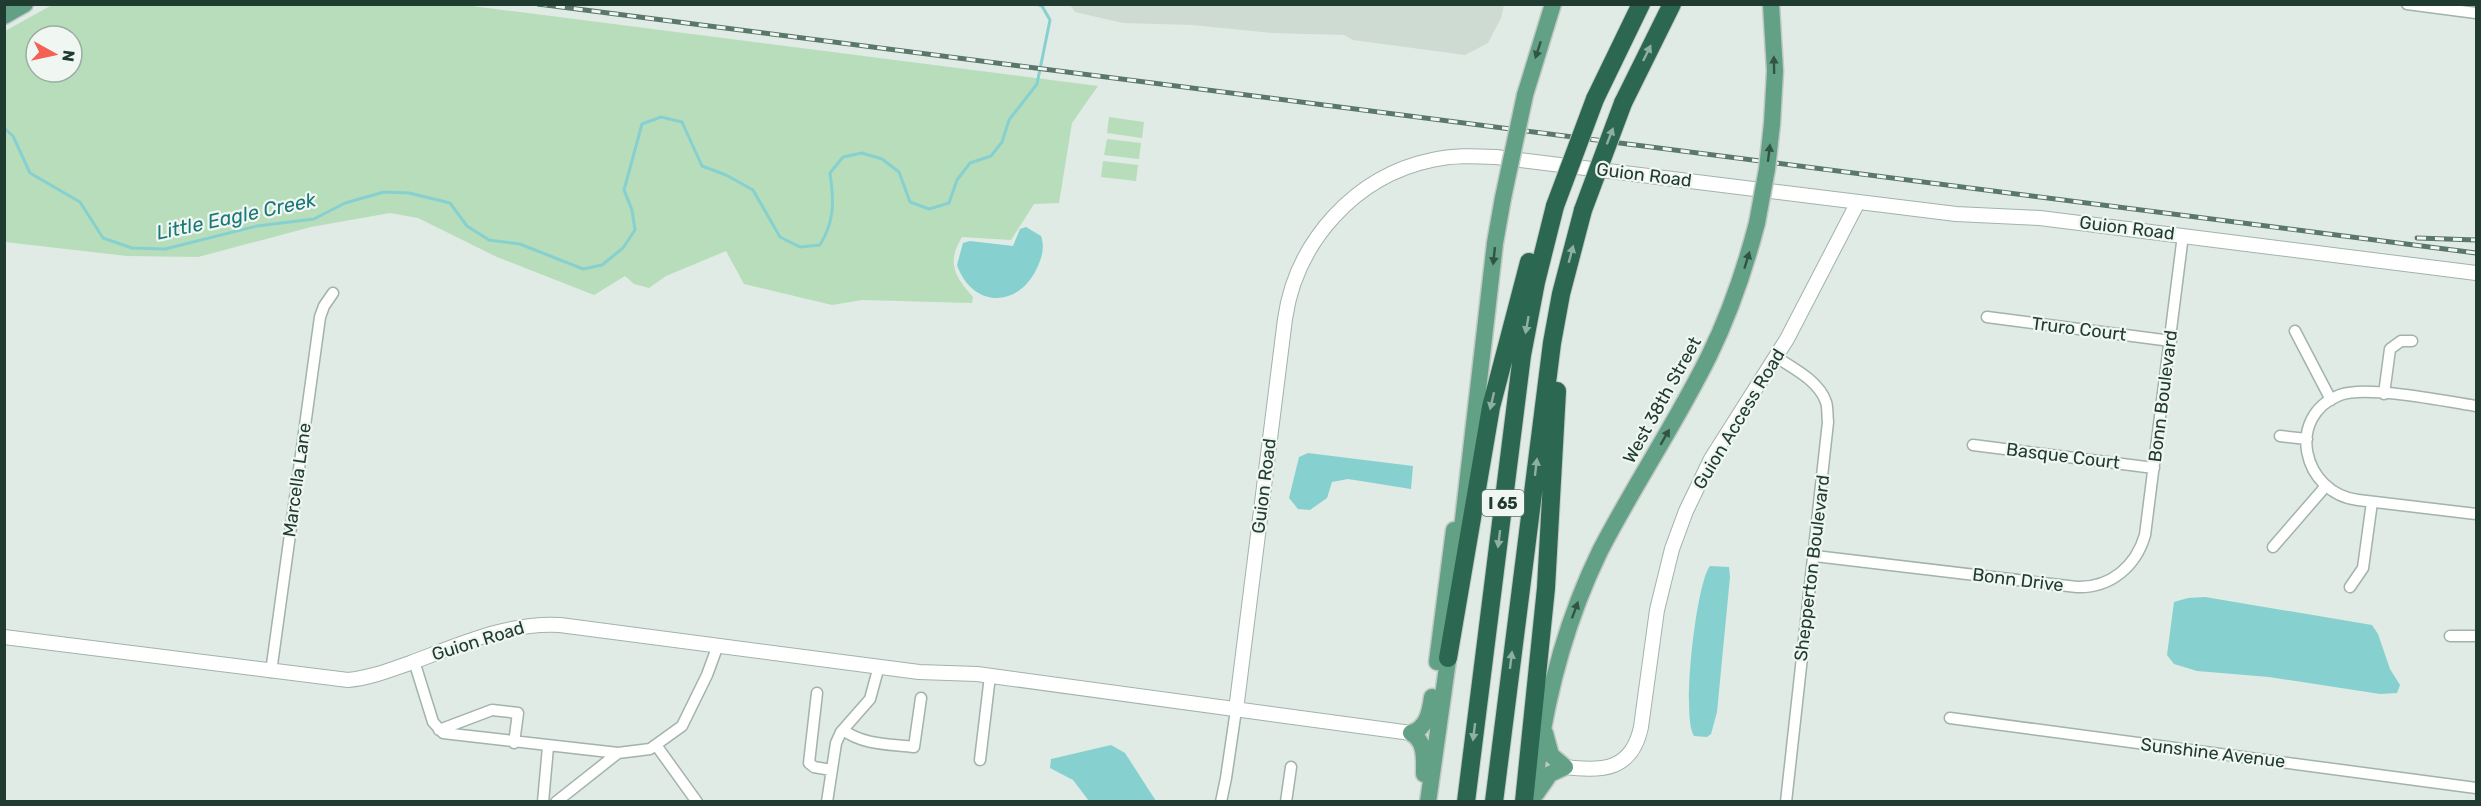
<svg xmlns="http://www.w3.org/2000/svg" width="2481" height="806" viewBox="0 0 2481 806" font-family="Rubik,sans-serif">
<rect width="100%" height="100%" fill="#dfebe4"/>
<!-- built -->
<path fill="#cedbd2" d="M1070,5H1504L1501,18L1488,43L1465,55L1353,40L1344,35L1272,33L1192,25L1123,23L1075,12Z"/>
<!-- green -->
<path fill="#b8ddbb" fill-rule="evenodd" d="M464,4V5L1098,86L1072,123L1059,203L1034,204L1011,240L962,237C946,263 955,277 973,297L972,303L862,300L832,305L744,284L726,251L666,276L649,288L634,284L625,276L594,295L497,257L418,218L390,213L311,227L198,257L127,256L5,242V31L52,5ZM36,36H72V72H36Z
M1109,117L1144,122L1142,138L1107,133Z
M1107,139L1141,143L1139,159L1104,155Z
M1103,161L1138,165L1136,181L1101,177Z"/>
<!-- water -->
<path fill="#86d1d0" d="M1026,227L1041,236C1045,248 1042,257 1037,268C1018,309 972,308 957,265L963,243L970,241L1013,246L1020,229Z
M1308,453L1413,466L1411,489L1348,479L1332,482L1327,498L1310,510L1298,509L1289,498L1299,457Z
M1710,566L1729,567L1730,577L1717,712L1711,734L1707,737L1694,736C1681,718 1696,583 1710,566Z
M2205,597L2372,625L2378,634L2390,669L2400,685L2397,693L2380,694L2269,677L2197,671L2174,664L2167,655L2174,602L2188,598Z
M1111,745L1125,753L1156,801H1089L1073,780L1050,768L1051,759Z"/>
<g fill="none" stroke-linecap="round" stroke-linejoin="round">
<!-- stream -->
<path stroke="#86d1d0" stroke-width="3" d="M4,128L13,136L30,173L80,202L103,238L132,248L165,249L257,226L314,219L345,203L384,192L409,193L450,203L467,226L489,240L520,244L583,269L602,265L623,248L635,230L632,210L624,190L642,124L661,117L682,122L702,166L726,175L753,190L780,237L800,247L820,245C835,220 834,201 830,173L843,157L862,153L882,159L899,172L910,202L929,209L949,203L957,180L970,163L991,156L1002,142L1009,120L1037,84L1050,20L1042,6L1037,4"/>
<defs>
<path id="minor" d="M2407,4L2476,13
M1987,317L2171,341
M2295,331L2331,400
M1776,357C1793,368 1819,381 1826,402C1828,408 1827,415 1828,422L1786,802
M2384,394L2390,349L2401,341H2412
M2476,406C2445,401 2366,385 2340,395C2285,416 2302,493 2358,500L2476,514
M2280,436L2307,439
M1973,445L2154,468
M2273,547L2325,487
M1815,556L2077,587C2111,588 2136,566 2145,535L2183,235
M2350,587L2363,568L2372,502
M2450,636H2476
M414,661L433,722L443,733L618,753
M271,672L320,317L324,306L333,293
M817,693L809,763L814,767L831,770
M1950,718L2476,788
M439,730L492,710L518,713L514,743
M843,730C863,745 890,744 914,747L921,698
M656,745L697,802
M980,760L990,676
M543,802L548,747
M556,802L618,753L650,749L682,726L707,675L718,645
M827,802L836,743L841,732L870,699L879,666
M1221,802L1226,778L1236,710
M1286,802L1291,767"/>
<path id="tertiary" d="M4,637L348,680C370,678 390,670 410,663C459,645 508,622 560,625L919,672L977,674L1411,733
M1236,710L1285,319C1296,242 1355,176 1432,160C1453,155 1474,156 1496,157L1956,214L2040,218L2476,273
M1565,767C1603,772 1632,770 1641,727L1657,610L1672,549L1686,511L1711,459L1787,339L1858,202"/>
<path id="primary" d="M1771,4L1775,71L1772,124
M4,16L25,4
M1525,95L1553,4
M1460,546L1495,243L1503,198
M1437,662L1454,530
M1424,774C1424,759 1426,741 1411,733C1427,728 1430,712 1432,697
M1534,792C1543,708 1563,627 1600,551C1634,485 1676,423 1709,356C1730,313 1745,269 1757,223
M1536,794L1550,774L1565,767L1551,755L1545,733
M1428,802L1450,646"/>
<path id="motorway" d="M1595,99L1641,4
M1623,103L1672,4
M1448,658L1491,407L1529,262
M1466,802L1522,355L1536,282L1555,206
M1494,802L1552,343L1561,294L1583,210
M1524,802L1546,588L1557,391"/>
</defs>
<!-- minor casing -->
<use href="#minor" stroke="#a2b3aa" stroke-width="13"/>
<!-- tertiary casing -->
<use href="#tertiary" stroke="#a2b3aa" stroke-width="16"/>
<!-- primary casing -->
<use href="#primary" stroke="#c1c8c5" stroke-width="19"/>
<!-- motorway casing -->
<use href="#motorway" stroke="#c1c8c5" stroke-width="20"/>
<!-- minor -->
<use href="#minor" stroke="#fff" stroke-width="10"/>
<!-- tertiary -->
<use href="#tertiary" stroke="#fff" stroke-width="14"/>
<!-- primary -->
<use href="#primary" stroke="#63a187" stroke-width="16"/>
<!-- motorway -->
<use href="#motorway" stroke="#2c6851" stroke-width="18"/>
<defs>
<path id="rail" d="M538,4L2476,253
M2417,238L2476,240"/>
</defs>
<!-- rail casing -->
<use href="#rail" stroke="#5a776a" stroke-width="5"/>
<!-- rail -->
<use href="#rail" stroke="#f0f7f2" stroke-width="3" stroke-dasharray="9" stroke-linecap="butt"/>
<defs>
<path id="primary-bridge" d="M1503,198L1525,95
M1757,223L1767,169L1772,124"/>
<path id="motorway-bridge" d="M1555,206L1595,99
M1583,210L1623,103"/>
</defs>
<!-- primary-bridge casing -->
<use href="#primary-bridge" stroke="#c1c8c5" stroke-width="19" stroke-linecap="butt"/>
<!-- motorway-bridge casing -->
<use href="#motorway-bridge" stroke="#c1c8c5" stroke-width="20" stroke-linecap="butt"/>
<!-- primary-bridge -->
<use href="#primary-bridge" stroke="#63a187" stroke-width="16"/>
<!-- motorway-bridge -->
<use href="#motorway-bridge" stroke="#2c6851" stroke-width="18"/>
</g>
<!-- one-way arrows -->
<defs><path id="oneway-solid" d="M-6-.8H1V-3.2L6.5 0L1 3.2V.8H-6Z" transform="scale(1.5)"/></defs>
<g fill="#315445">
<use href="#oneway-solid" transform="translate(1538 50) rotate(108)"/>
<use href="#oneway-solid" transform="translate(1774 65) rotate(-91)"/>
<use href="#oneway-solid" transform="translate(1769 153) rotate(-83)"/>
<use href="#oneway-solid" transform="translate(1494 256) rotate(96)"/>
<use href="#oneway-solid" transform="translate(1747 260) rotate(-73)"/>
<use href="#oneway-solid" transform="translate(1665 437) rotate(-60)"/>
<use href="#oneway-solid" transform="translate(1575 610) rotate(-70)"/>
</g>
<g fill="#8eb0a2">
<use href="#oneway-solid" transform="translate(1647 53) rotate(-64)"/>
<use href="#oneway-solid" transform="translate(1610 136) rotate(-69)"/>
<use href="#oneway-solid" transform="translate(1571 254) rotate(-75)"/>
<use href="#oneway-solid" transform="translate(1527 325) rotate(100)"/>
<use href="#oneway-solid" transform="translate(1492 401) rotate(103)"/>
<use href="#oneway-solid" transform="translate(1536 467) rotate(-83)"/>
<use href="#oneway-solid" transform="translate(1499 539) rotate(97)"/>
<use href="#oneway-solid" transform="translate(1511 660) rotate(-83)"/>
<use href="#oneway-solid" transform="translate(1474 732) rotate(97)"/>
</g>
<g text-anchor="middle" stroke-width="4.5" stroke-linejoin="round" paint-order="stroke">
<!-- shield labels -->
<rect fill="#f0f7f2" stroke="#5e736a" stroke-width="1.5" x="1482" y="490" width="42" height="26" rx="4.5"/>
<g font-size="16" font-weight="bold" fill="#203b2f">
<text x="1503" y="509">I 65</text>
</g>
<!-- street labels -->
<g font-size="18" fill="#203b2f" stroke="#f0f7f2">
<text transform="translate(1644 175) rotate(7)" y="6">Guion Road</text>
<text transform="translate(2127 228) rotate(7)" y="6">Guion Road</text>
<text transform="translate(2079 329) rotate(7)" y="6">Truro Court</text>
<text transform="translate(2163 396) rotate(-83)" y="6">Bonn Boulevard</text>
<text transform="translate(1662 400) rotate(-61)" y="6">West 38th Street</text>
<text transform="translate(1739 419) rotate(-59)" y="6">Guion Access Road</text>
<text transform="translate(2063 456) rotate(7)" y="6">Basque Court</text>
<text transform="translate(297 480) rotate(-82)" y="6">Marcella Lane</text>
<text transform="translate(1264 486) rotate(-83)" y="6">Guion Road</text>
<text transform="translate(1812 568) rotate(-83)" y="6">Shepperton Boulevard</text>
<text transform="translate(2018 580) rotate(7)" y="6">Bonn Drive</text>
<text transform="translate(478 641) rotate(-17)" y="6">Guion Road</text>
<text transform="translate(2213 753) rotate(7)" y="6">Sunshine Avenue</text>
</g>
<!-- water labels -->
<g font-size="20" font-style="italic" fill="#1a7878" stroke="#f0f7f2">
<text transform="translate(236 216) rotate(-12)" y="7">Little Eagle Creek</text>
</g>
</g>
<!-- border -->
<rect width="2481" height="806" fill="none" stroke="#203b2f" stroke-width="12"/>
<!-- north arrow -->
<g transform="translate(54 54) rotate(98)"><circle r="28" fill="#f0f7f2" stroke="#9daca4" stroke-width="1.5"/>
<path d="M0-4.5L10 22L0 15L-10 22Z" fill="#f46154"/>
<text y="-9" font-size="16" font-weight="bold" text-anchor="middle" fill="#203b2f">N</text>
</g>
</svg>
